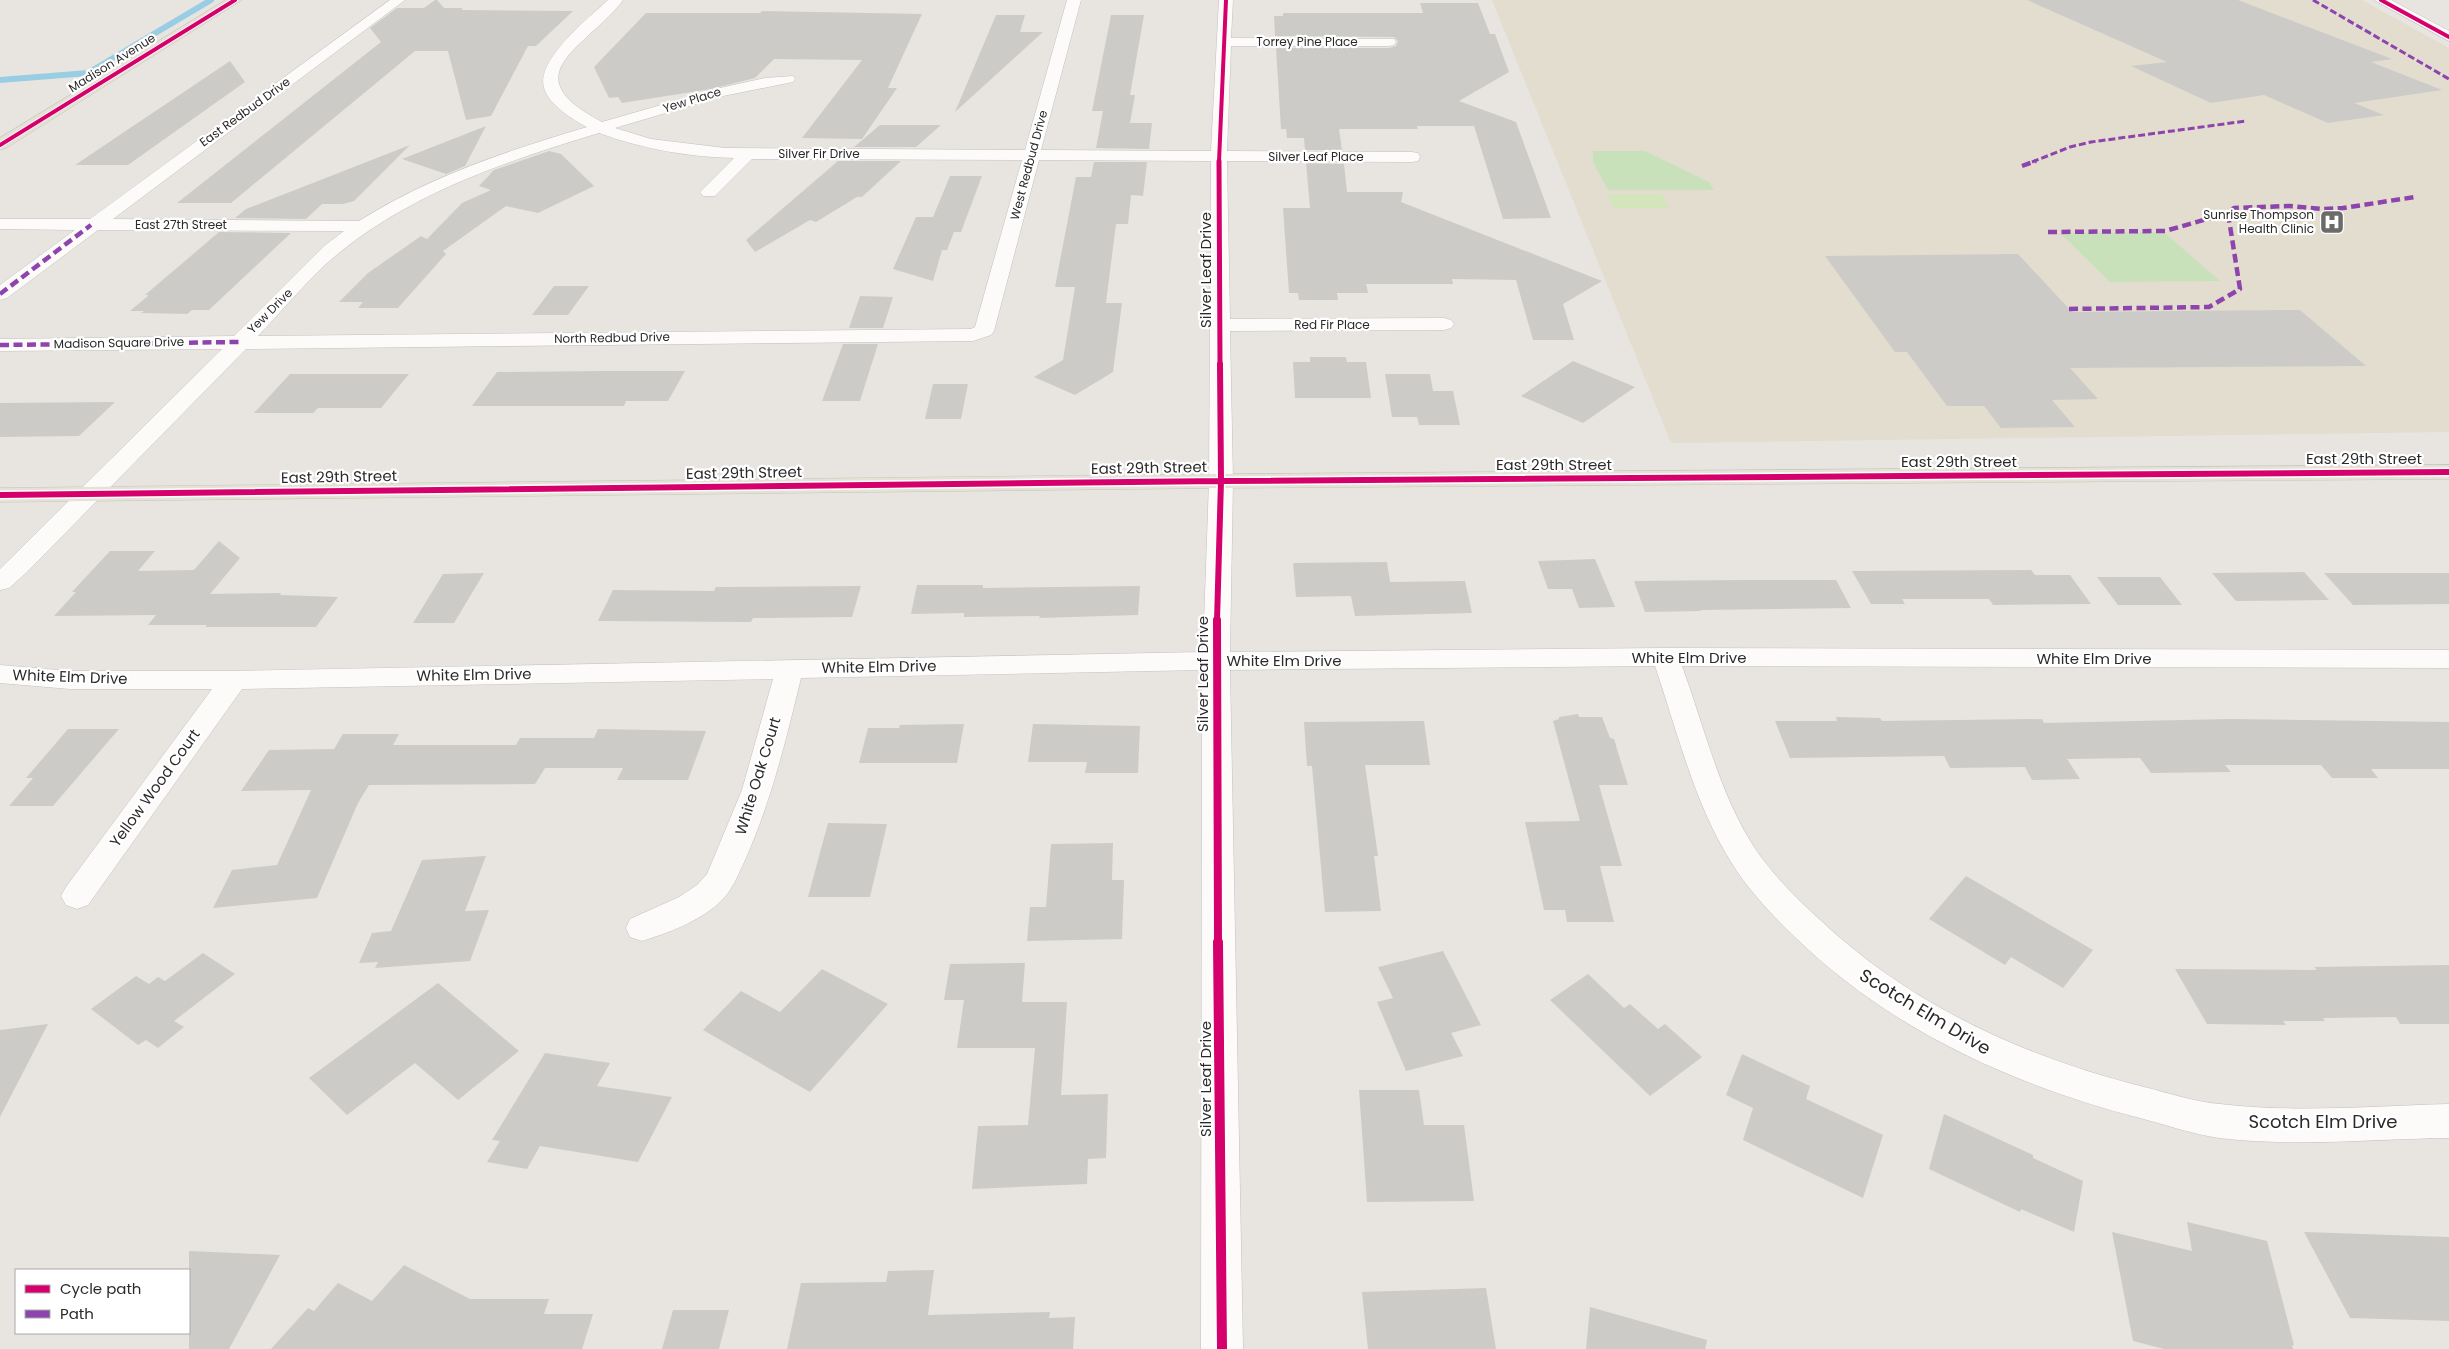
<svg xmlns="http://www.w3.org/2000/svg" width="2449" height="1349" viewBox="0 0 2449 1349" font-family="Poppins,sans-serif">
<rect width="100%" height="100%" fill="#e8e5e0"/>
<!-- education -->
<path fill="#e2ddcf" d="M1492,0H2362L2449,48V432L1671,443Z"/>
<!-- green -->
<path fill="#c9e1bb" d="M1593,151H1645L1709,182L1714,190H1608L1593,162Z
M2164,232L2220,281L2110,282L2060,233Z"/>
<!-- pitch -->
<path fill="#d3e5ba" d="M1608,194H1661L1669,208H1614Z"/>
<g fill="none" stroke-linecap="round" stroke-linejoin="round">
<!-- stream -->
<path stroke="#99cde4" stroke-width="6" d="M0,80L88,73L211,0"/>
</g>
<!-- building -->
<path fill="#cdcbc7" d="M435,0H437L444,8H463L461,10L573,11L536,46H528L491,116L466,120L448,51H415L231,203H177L381,42L370,28L397,8H424Z
M2027,0H2238L2392,59L2371,62L2442,90L2354,103L2384,115L2328,123L2264,95L2211,103L2131,66L2167,62Z
M1420,3H1478L1490,34H1495L1509,72L1459,101L1516,122L1551,218L1503,219L1474,126H1417L1418,129H1339L1342,150H1305L1304,138H1287L1286,129H1281L1276,48H1389L1396,46L1398,41L1394,37L1275,36L1274,16H1283V13H1423Z
M762,11L922,14L888,88H897L862,139L802,138L862,60L774,59L755,78L711,89L622,103L618,97L609,98L594,67L646,13H760Z
M996,15H1025L1020,32H1043L955,112Z
M1111,15H1144L1130,95H1135L1130,123H1152L1149,149L1096,148L1103,111H1092Z
M230,61L245,82L128,165H75Z
M880,125H941L916,147H854Z
M486,126L465,166L446,174L402,159Z
M410,145L354,201L343,204H322L306,219L235,218L246,209Z
M549,151L561,154L594,186L538,213L506,206L443,251L446,254L398,308H358L363,302H339L368,273L421,236L427,239L462,203L491,190L479,186L494,170Z
M838,161H901L862,197H857L816,222L810,220L755,252L746,240Z
M1094,162H1147L1143,196L1131,195L1128,224H1116L1106,303H1122L1113,372L1075,395L1034,377L1063,360L1075,287H1055L1076,177H1091Z
M1306,163L1344,164L1347,192H1403L1401,202L1602,281L1563,304L1574,340H1533L1516,280L1452,279L1453,284H1366L1368,293H1337L1338,300H1299L1298,293H1289L1283,208H1310Z
M950,176H982L961,232H954L947,250H942L933,281L893,269L916,217H933Z
M219,232L291,233L209,310H192L187,314L141,313L144,311H130L149,295H145Z
M2018,254L2072,312L2300,310L2366,366L2070,368L2098,399L2052,400L2075,427L2001,428L1984,406H1947L1907,352H1895L1825,256Z
M554,286H589L568,315H532Z
M860,296L893,297L883,328H849Z
M843,344H878L860,401H822Z
M1310,357H1346L1347,362H1366L1371,398H1295L1293,362H1310Z
M1573,361L1635,387L1583,423L1521,396Z
M603,371H685L668,401H626L624,406H472L497,372Z
M290,374H409L381,408H318L313,413H254Z
M1385,374H1430L1433,391H1453L1460,425H1419L1417,417H1392Z
M933,384H968L961,419H925Z
M115,402L79,436L0,437V403Z
M219,541L240,558L210,594L281,593L280,595L338,597L316,627H205L207,625H148L156,615L54,616L76,592H72L110,551H155L138,571L194,570Z
M1595,559L1615,607L1579,608L1572,589H1548L1538,561Z
M1387,562L1390,582L1465,581L1472,613L1355,616L1351,596L1296,597L1293,563Z
M2031,570L2035,575H2070L2091,604L1993,605L1989,599H1902L1905,604H1871L1852,571Z
M2304,572L2329,600L2236,601L2212,573Z
M484,573L454,623H413L443,574Z
M2324,573H2449V604L2353,605Z
M2097,577H2160L2182,605H2118Z
M1743,580H1836L1851,608L1700,610L1701,611L1645,612L1634,581Z
M917,585H983V588L1140,586L1138,615L1039,618L1040,616L964,617V613L911,614Z
M861,586L852,617L753,618L751,622L598,621L613,590L714,591L716,587Z
M1578,714L1579,717H1602L1610,738L1614,739L1628,785H1599L1622,866H1600L1614,922H1567L1565,910H1544L1525,822L1580,821L1553,721L1559,719V717Z
M1836,717L1880,718L1882,721L2042,719L2044,723L2230,719L2449,722V769H2371L2378,778H2332L2321,765H2225L2231,772L2151,773L2140,758L2067,759L2080,779L2032,780L2025,767L1950,768L1944,756L1790,758L1775,721H1837Z
M1424,721L1430,765H1365L1378,856H1374L1381,911L1325,912L1312,766H1307L1304,722Z
M964,724L957,763H859L868,728H899L900,725Z
M1033,724L1140,726L1138,773H1085L1087,762H1028Z
M68,729H119L53,806H9L33,778H26Z
M598,729L706,731L688,780H617L623,768H545L535,784L369,785L358,803L317,898L213,908L232,870L277,865L311,790L241,791L269,750L334,749L343,734H399L393,745H516L520,738H594Z
M828,823L887,824L870,897H808Z
M1113,843L1112,880H1124L1122,939L1027,941L1030,907H1046L1051,844Z
M486,856L465,911L489,910L470,961L375,968L378,962L359,963L372,933L391,931L422,860Z
M1966,876L2093,950L2063,988L2011,957L2005,965L1929,919Z
M1443,951L1481,1025L1451,1033L1463,1056L1406,1071L1377,1002L1393,998L1378,967Z
M203,953L235,974L174,1021L184,1027L158,1048L146,1040L138,1045L91,1009L136,976L149,984L158,977L165,981Z
M1025,963L1022,1002H1067L1061,1095L1108,1094L1106,1158L1088,1159L1087,1184L972,1189L978,1126L1028,1125L1035,1048H957L964,1000H944L950,964Z
M2449,965V1024H2400L2396,1017L2323,1018L2325,1021H2283L2286,1025L2207,1024L2175,969L2317,970L2314,967Z
M822,969L888,1004L810,1092L703,1030L741,991L780,1012Z
M1588,974L1624,1008L1630,1004L1658,1029L1665,1024L1702,1057L1650,1096L1550,1000Z
M438,983L519,1051L458,1100L415,1063L347,1115L309,1078Z
M48,1024L0,1117V1030Z
M545,1053L610,1063L597,1086L672,1097L638,1162L540,1146L527,1169L487,1162L500,1141L492,1140Z
M1742,1054L1810,1086L1806,1099L1883,1135L1863,1198L1743,1140L1753,1108L1726,1095Z
M1359,1090H1419L1424,1125H1464L1474,1201L1367,1202Z
M1944,1114L2033,1155V1158L2083,1181L2074,1232L2021,1209L2020,1212L1929,1169Z
M2187,1222L2267,1241L2294,1345H2292L2293,1349H2164L2133,1341L2112,1232L2192,1251Z
M2304,1232L2449,1237V1321L2350,1318Z
M189,1251L280,1255L229,1349H189Z
M404,1265L470,1299H549L544,1314H593L582,1349H271L308,1308L314,1311L338,1283L372,1301Z
M934,1270L928,1315L1050,1312L1049,1318L1075,1317L1073,1349H787L801,1283L886,1282L888,1271Z
M1486,1288L1496,1349H1368L1362,1292Z
M1590,1307L1707,1340L1705,1349H1586Z
M673,1310H729L719,1349H662Z"/>
<g fill="none" stroke-linecap="round" stroke-linejoin="round">
<defs>
<path id="minor" d="M390,0H405L113,219L359,221C430,176 507,151 587,127C572,119 549,105 544,88C536,59 590,17 608,0H623C588,47 509,74 602,122L720,88L765,78L793,76L795,79L793,82L723,96L615,128L651,139L725,148L1025,150L1067,0H1081L1041,150L1211,151L1219,0H1233L1231,38L1394,39L1396,42L1394,45L1389,46H1231L1227,151L1412,152L1418,153L1420,157L1418,161L1412,162L1227,161L1230,319L1444,318L1451,320L1454,324L1451,328L1444,330L1230,331L1233,481L1230,652L1665,648L2449,650V668L1682,666C1704,726 1719,793 1754,847C1772,874 1795,897 1819,919C1910,1005 2024,1057 2144,1087C2169,1093 2194,1102 2220,1104C2295,1113 2373,1106 2449,1104V1138C2373,1139 2295,1147 2219,1138C2193,1134 2166,1125 2140,1118C2013,1085 1891,1030 1796,938C1773,916 1750,892 1733,865C1694,804 1678,733 1655,666L1230,670L1243,1349H1201L1202,670L801,678C786,740 771,802 745,860C738,875 732,891 720,902C700,921 668,933 642,941L630,937L626,928L630,919L679,897L697,885L707,874L742,790L773,679L242,689L88,905L77,909L66,905L61,896L66,887L212,689H70L0,683V665L70,671H234L1203,652L1209,481L1211,161L1039,160L994,331L991,335L973,341L246,349L27,572L9,588L0,590V569L222,349L0,351V339L234,336L324,246L344,231L98,230L7,298L0,300V285L75,230L0,229V219H90ZM599,133C643,149 688,157 734,158L700,192L703,196H715L752,159L1022,160L975,327L971,329L258,336C283,310 311,275 340,252C416,191 507,161 599,133Z
M2374,0H2391L2449,31V41Z"/>
<path id="major" d="M226,0H242L6,148L0,150V138Z
M2449,465V479L1221,488L0,502V488L1221,474Z"/>
</defs>
<!-- minor casing -->
<use href="#minor" stroke="#c2c1c1" stroke-width="1"/>
<!-- major casing -->
<use href="#major" stroke="#c4c3c1" stroke-width="1"/>
<!-- minor -->
<use href="#minor" fill="#fcfbfa" fill-rule="evenodd"/>
<!-- major -->
<use href="#major" fill="#e5e2d5" fill-rule="evenodd"/>
<!-- quiet-far1 -->
<path stroke="#8e44ad" stroke-width="3" stroke-dasharray="7 3" stroke-linecap="butt" d="M2313,0L2449,79
M2032,162L2070,147L2091,142L2246,121"/>
<!-- quiet -->
<path stroke="#8e44ad" stroke-width="4.5" stroke-dasharray="9 4.5" stroke-linecap="butt" d="M2022,166L2036,161
M2048,232L2165,231L2228,213
M0,294L91,225
M2069,309L2209,307L2240,289L2228,213L2234,208L2289,206L2322,209L2343,208L2415,197
M0,345L239,342"/>
<defs>
<path id="cycleway-far4" d="M2381,0L2449,37
M0,145L235,0
M1219,162L1226,0"/>
<path id="cycleway-far3" d="M1219,161L1220,365"/>
<path id="cycleway-far2" d="M0,495L1221,481L2449,472
M1217,621L1221,481L1220,364"/>
<path id="cycleway-far1" d="M1217,620L1218,943"/>
<path id="cycleway" d="M1218,942L1222,1349"/>
</defs>
<!-- cycleway-far4 casing -->
<use href="#cycleway-far4" stroke="#fff" stroke-width="5.5"/>
<!-- cycleway-far3 casing -->
<use href="#cycleway-far3" stroke="#fff" stroke-width="7"/>
<!-- cycleway-far2 casing -->
<use href="#cycleway-far2" stroke="#fff" stroke-width="9"/>
<!-- cycleway-far1 casing -->
<use href="#cycleway-far1" stroke="#fff" stroke-width="11"/>
<!-- cycleway casing -->
<use href="#cycleway" stroke="#fff" stroke-width="13"/>
<!-- cycleway-far4 -->
<use href="#cycleway-far4" stroke="#d6006c" stroke-width="4"/>
<!-- cycleway-far3 -->
<use href="#cycleway-far3" stroke="#d6006c" stroke-width="5"/>
<!-- cycleway-far2 -->
<use href="#cycleway-far2" stroke="#d6006c" stroke-width="6"/>
<!-- cycleway-far1 -->
<use href="#cycleway-far1" stroke="#d6006c" stroke-width="8"/>
<!-- cycleway -->
<use href="#cycleway" stroke="#d6006c" stroke-width="10"/>
</g>
<!-- icons -->
<defs>
<symbol id="hospital-square" viewBox="-11 -11 22 22"><rect x="-9" y="-9" width="18" height="18" rx="4" fill="#6c6b6a" stroke="#fff"/><path d="M-5-5h3v3.5h4V-5h3V5h-3V1.5h-4V5h-3Z" fill="#fff"/></symbol>
</defs>
<g fill-rule="evenodd">
<use href="#hospital-square" x="2318" y="208" width="28" height="28"/>
</g>
<g text-anchor="middle" stroke-width="4.5" stroke-linejoin="round" paint-order="stroke">
<!-- far-street labels -->
<g font-size="12" fill="#2a2a2a" stroke="#fff">
<text x="1307" y="46">Torrey Pine Place</text>
<text transform="translate(112 63) rotate(-32)" y="4">Madison Avenue</text>
<text transform="translate(692 100) rotate(-17)" y="4">Yew Place</text>
<text transform="translate(245 112) rotate(-36)" y="4">East Redbud Drive</text>
<text x="819" y="158">Silver Fir Drive</text>
<text x="1316" y="161">Silver Leaf Place</text>
<text transform="translate(1029 165) rotate(-75)" y="4">West Redbud Drive</text>
<text x="181" y="229">East 27th Street</text>
<text transform="translate(270 311) rotate(-45)" y="4">Yew Drive</text>
<text x="1332" y="329">Red Fir Place</text>
<text transform="translate(612 338) rotate(-1)" y="4">North Redbud Drive</text>
<text transform="translate(119 343) rotate(-1)" y="4">Madison Square Drive</text>
</g>
<!-- far-poi labels -->
<g font-size="12" fill="#2a2a2a" stroke="#fff" text-anchor="end">
<text x="2314" y="219">Sunrise Thompson<tspan x="2314" dy="14">Health Clinic</tspan></text>
</g>
<!-- street labels -->
<g font-size="15" fill="#2a2a2a" stroke="#fff">
<text transform="translate(1206 270) rotate(-90)" y="5">Silver Leaf Drive</text>
<text x="2364" y="464">East 29th Street</text>
<text x="1959" y="467">East 29th Street</text>
<text x="1554" y="470">East 29th Street</text>
<text transform="translate(1149 468) rotate(-1)" y="5">East 29th Street</text>
<text transform="translate(744 473) rotate(-1)" y="5">East 29th Street</text>
<text transform="translate(339 477) rotate(-1)" y="5">East 29th Street</text>
<text x="1689" y="663">White Elm Drive</text>
<text x="2094" y="664">White Elm Drive</text>
<text x="1284" y="666">White Elm Drive</text>
<text transform="translate(879 667) rotate(-1)" y="5">White Elm Drive</text>
<text transform="translate(1203 674) rotate(-90)" y="5">Silver Leaf Drive</text>
<text transform="translate(474 675) rotate(-1)" y="5">White Elm Drive</text>
<text transform="translate(70 677) rotate(2)" y="5">White Elm Drive</text>
<text transform="translate(758 776) rotate(-73)" y="5">White Oak Court</text>
<text transform="translate(155 788) rotate(-54)" y="5">Yellow Wood Court</text>
<text transform="translate(1206 1079) rotate(-90)" y="5">Silver Leaf Drive</text>
</g>
<!-- near-street labels -->
<g font-size="18" fill="#2a2a2a" stroke="#fff">
<text transform="translate(1925 1012) rotate(31)" y="6">Scotch Elm Drive</text>
<text x="2323" y="1128">Scotch Elm Drive</text>
</g>
</g>
<!-- legend -->
<rect x="15" y="1269" width="175" height="65" fill="#ffffff" stroke="#aaaaaa"/>
<rect x="25" y="1285" width="25" height="8" fill="#d6006c" stroke="#aaaaaa"/>
<text x="60" y="1294" font-size="15" fill="#2a2a2a">Cycle path</text>
<rect x="25" y="1310" width="25" height="8" fill="#8e44ad" stroke="#aaaaaa"/>
<text x="60" y="1319" font-size="15" fill="#2a2a2a">Path</text>
</svg>
